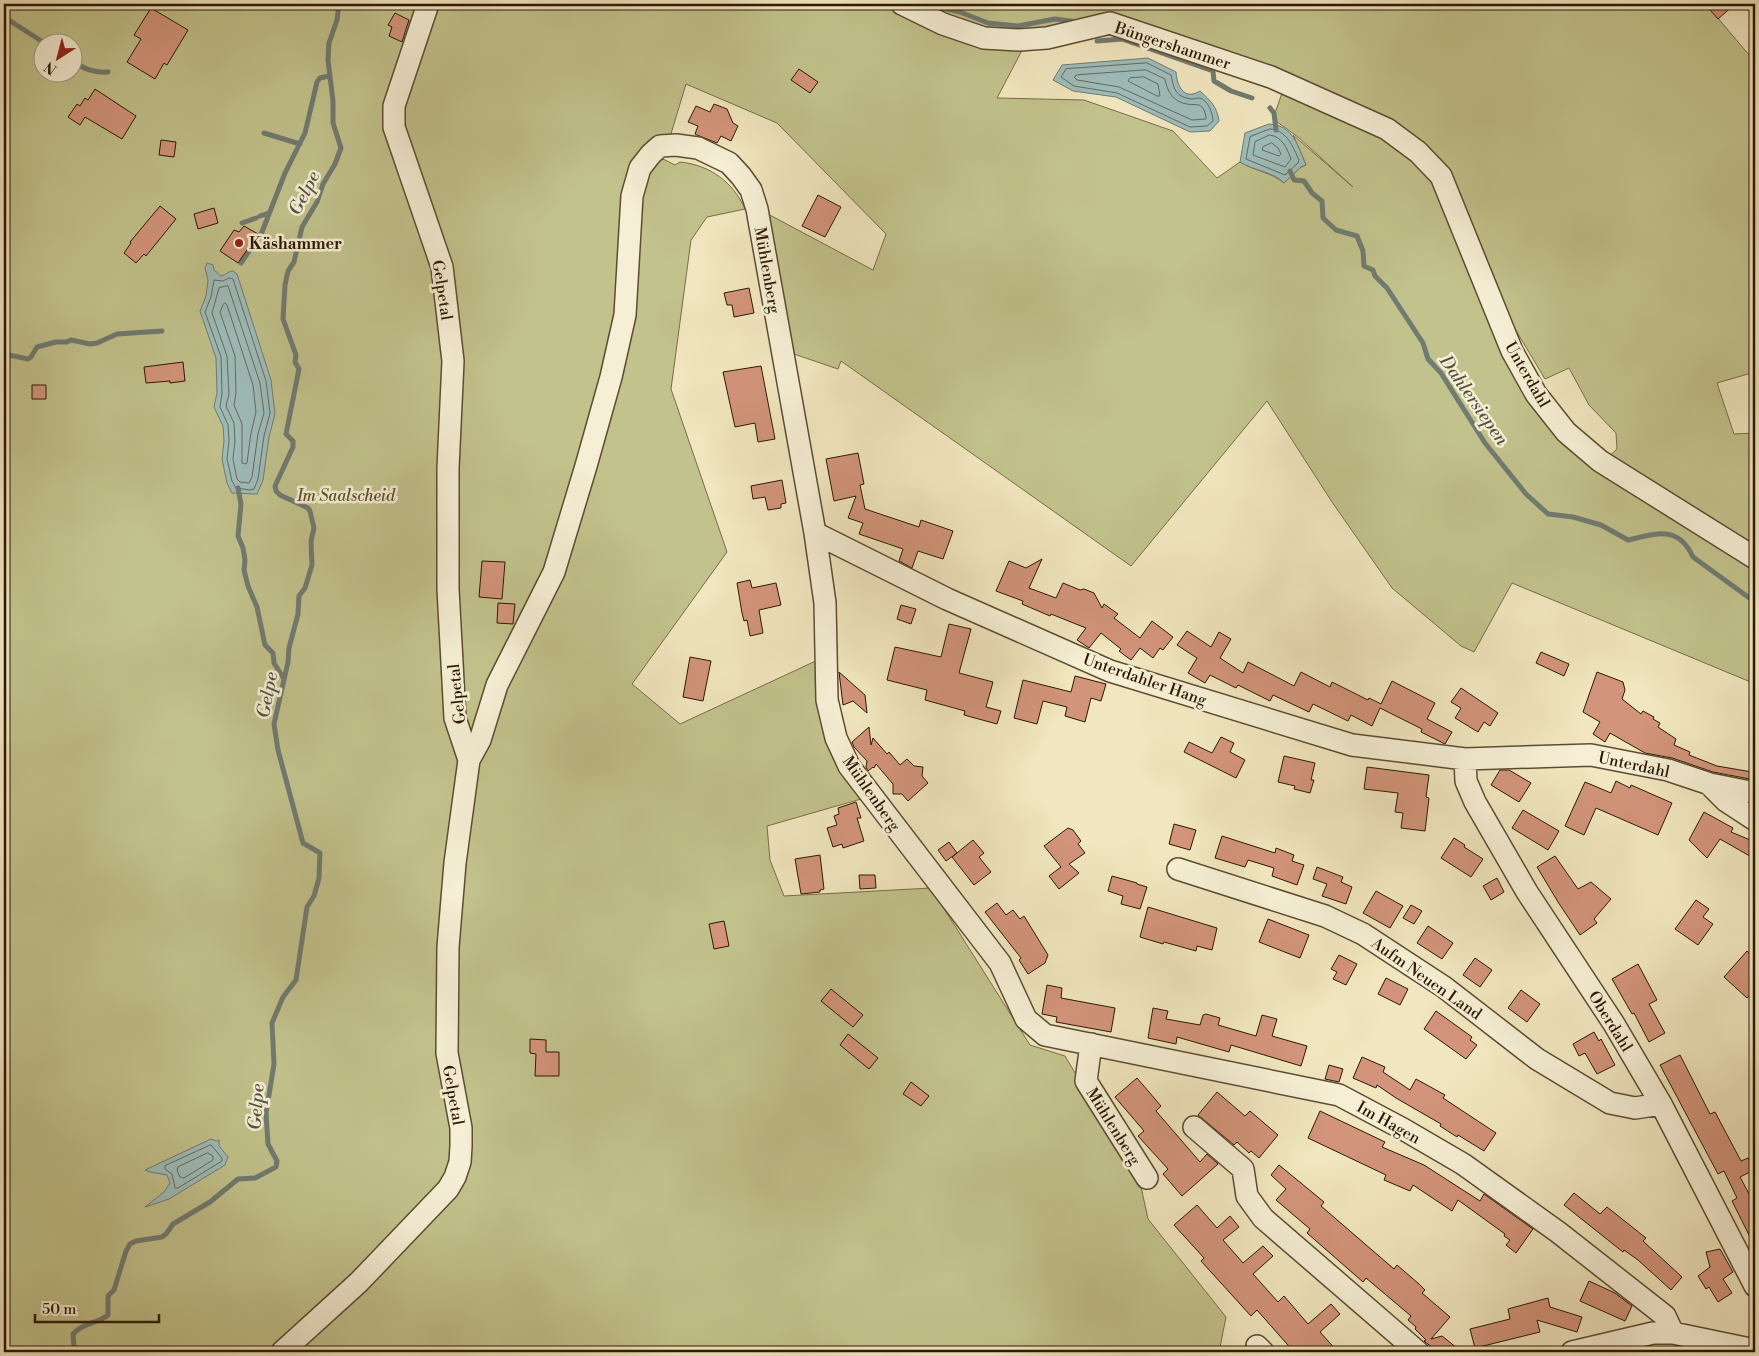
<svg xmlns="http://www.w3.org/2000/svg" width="1759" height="1356" viewBox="0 0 1759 1356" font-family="'Libre Bodoni',serif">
<rect width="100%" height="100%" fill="#f1e6bf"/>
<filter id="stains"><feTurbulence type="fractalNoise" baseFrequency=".004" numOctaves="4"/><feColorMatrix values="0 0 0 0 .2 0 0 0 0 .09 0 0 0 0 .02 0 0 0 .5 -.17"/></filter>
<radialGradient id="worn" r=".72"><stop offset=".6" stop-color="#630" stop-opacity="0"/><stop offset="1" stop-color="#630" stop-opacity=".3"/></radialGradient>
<!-- green -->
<path fill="#c2c28c" stroke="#776d47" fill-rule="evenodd" d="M4,4H1706L1755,62V372L1717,383L1734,434L1755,433V680L1753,683L1512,583L1474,652L1461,646L1392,588L1332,502L1267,401L1131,566L841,361L838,369L788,352L766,213L873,270L886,234L777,123L686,84L670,137L657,156L675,165L680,162C710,165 733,182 745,209L707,217L691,240L671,389L727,552L632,684L680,724L820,659L824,703L868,797L767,826L770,860L784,896L931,888L1030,1045L1065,1056L1140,1182L1148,1219L1226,1317L1219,1352H4ZM1114,32L1282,93L1273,119L1298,137L1353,187L1293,135L1306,165L1301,167L1284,183C1271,172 1254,171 1240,162L1217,178L1173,131L1084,100L997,98L1029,37ZM42,42H72V72H42ZM1496,297L1545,379L1569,368L1589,405L1616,433L1617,449L1601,464L1506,337Z"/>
<!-- water -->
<path fill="#9ebdbb" stroke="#707b71" d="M1148,58L1176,72C1177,86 1184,101 1200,91C1211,101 1217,107 1219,121L1210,131L1190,132L1116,97L1073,91L1053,80L1062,65Z
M1269,124C1293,125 1298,146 1306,165L1301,167L1284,183C1272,171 1254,171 1240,162L1245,133Z
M207,263L213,265L214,270L221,276C226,275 228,271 233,271L237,274L271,380L275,414L269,437L263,480L257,494L232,493L227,483L222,459L224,441L223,426L214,407L217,393L216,358L200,311L206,296L208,280L205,268Z
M211,1139L216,1141L219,1140V1146L228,1157L225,1165L169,1199L145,1207L164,1192L170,1183L167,1175L150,1172L145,1170Z"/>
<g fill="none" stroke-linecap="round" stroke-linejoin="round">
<!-- shore -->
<path stroke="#656a5e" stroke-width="1" d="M1147,63L1171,75C1174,89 1175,97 1192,99C1194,99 1197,98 1200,98C1208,100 1213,114 1213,121L1207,126L1190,127L1117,93L1074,86L1061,77L1066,69Z
M1146,70L1165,79C1167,91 1173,102 1187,104C1190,105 1196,104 1199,105C1204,107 1206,114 1206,119L1192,120L1119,87L1077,80L1074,77L1077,75Z
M1144,77L1158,84L1160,96H1157L1128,81L1130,78Z
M1270,129C1287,130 1293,147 1299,160L1298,163L1285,175L1246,159L1250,137Z
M1270,135C1283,137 1287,149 1291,159L1285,167L1253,155L1255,142Z
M1272,143L1278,148L1281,154L1279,156L1262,150L1263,147Z
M230,278L233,279L266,381L270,413L264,436L258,479L254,489L250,490L236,488L232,481L227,459L229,441L228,425L220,407L222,393L221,357L205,312L211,297L214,280L222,281Z
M228,286L260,383L264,413L258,434L252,477L249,483L240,482L237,479L233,459L235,441L234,423L226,406L229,394L227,356L212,313L219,288Z
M225,303L227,305L253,385L256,412L251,433L247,463L245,464L242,463V424L234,405L236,393L235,356L220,312L223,305Z
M211,1145L222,1158V1161L178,1188H175L172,1174L165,1169V1166Z
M208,1153L213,1156V1160L184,1178L180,1177L177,1170L178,1167Z"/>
<!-- stream -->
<path stroke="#707b71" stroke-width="5" d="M934,4L937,7L960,12L988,23L1018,26L1055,19L1078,22
M4,17L43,42
M1097,41L1122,39L1213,71L1214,81L1231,91L1252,98
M72,61C85,69 93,73 108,72
M1270,108L1274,113L1276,130
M264,133L300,144
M1290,171L1294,180L1304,181L1312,193L1322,201L1323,218L1336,230L1357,236L1363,251L1364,266L1373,270L1375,276L1387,288L1423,343L1428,359L1441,373L1485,443L1526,494L1548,514L1573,517L1601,525L1628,540C1655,534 1678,524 1693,557L1755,602
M260,216L269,213
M242,223L256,218
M241,263L262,232L285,173L305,133L317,82L320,78L329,76
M4,354L28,359L31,357L37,347L56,342H67L71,340L90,344L97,343L117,334L162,331
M238,488L241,504L238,536L243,548L245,560L244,570L248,586L257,607L265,645L273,653L274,663L284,679
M67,1352L74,1347L73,1334C84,1322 97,1324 108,1315V1296L114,1290L126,1251L130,1244L136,1241L162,1237L166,1234L173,1224L210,1202L238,1179L255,1178L276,1167L277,1161L268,1144L266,1113L274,1064L272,1023L283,997L296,980L307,907L314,896L319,878L320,853L303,843L278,750L274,724L288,662L289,648L298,614L299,596L305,588L312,565L311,541L314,528L310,511L308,508L280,495L276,491L275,486L293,447V441L286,434L299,369L295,362L296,355L283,319L285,285L288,271L294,262L302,227L317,202L323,184L335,164L341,148L333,123V101L328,60L329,43L337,20L339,4"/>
</g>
<!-- building -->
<path fill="#d2947a" stroke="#2c1802" d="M1705,4H1735L1718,19Z
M151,8L188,30L167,65L164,63L155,79L127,62L141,39L134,35Z
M395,13L409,20L402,42L389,36L392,27L388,25Z
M799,69L818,82L810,93L791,80Z
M95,89L136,116L122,139L85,117L80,125L68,117L77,104L80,106L85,98L88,100Z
M714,104L727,109L733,123L738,126L731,141L721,136L717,143L697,135L695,134L698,126L688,122L696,106L710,112Z
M161,140L176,142L174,157L159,155Z
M818,195L841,207L825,237L802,226Z
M160,206L176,219L146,256L144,254L136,263L124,253L131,243L130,242Z
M214,208L218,223L198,229L194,214Z
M244,226L258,234L238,263L220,251L234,230L239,232Z
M749,288L754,313L734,317L732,305H727L724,293Z
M183,362L185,381L170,383V381L146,383L144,367Z
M761,366L775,439L758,442L755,423L735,427L723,372Z
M32,385H46V399H32Z
M858,453L864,484L860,485L865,509L919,527L921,520L953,531L943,559L918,551L912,568L899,561L903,549L859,534L863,523L848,518L856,496L834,501L826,459Z
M782,480L786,503L781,504V508L768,510L765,497L753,499L751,486Z
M1042,559L1029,588L1056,598L1063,583L1080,590L1084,589L1094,593L1102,608L1104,604L1118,614L1114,618L1140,638L1152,621L1173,637L1163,650L1160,648L1153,658L1140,648L1131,660L1119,651L1121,649L1101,633L1089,648L1077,640L1086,628L1051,614L1050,616L1022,604L1023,601L996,591L1009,561L1026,568Z
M482,561L505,562L502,599L479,597Z
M750,580L752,588L776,583L781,605L759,610L763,633L750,636L747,620L744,621L742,613L737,583Z
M498,603L515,604L513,624L497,623Z
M901,605L916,609L911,624L897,619Z
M949,624L971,629L959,673L993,682L986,707L1001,711L997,724L964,715L965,711L925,700L927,690L887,680L895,647L941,657Z
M1187,631L1211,647L1219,632L1231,639L1220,658L1243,673L1248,662L1294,686L1301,672L1330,687L1332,682L1368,700L1369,698L1381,704L1392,681L1435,703L1427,719L1452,732L1445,744L1421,732L1422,729L1380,708L1372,726L1351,715L1348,721L1313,704L1309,712L1273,695L1270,701L1238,685L1236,688L1210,675L1205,683L1188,673L1197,658L1177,645Z
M1541,652L1569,664L1564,676L1536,663Z
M690,657L711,661L703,701L683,697Z
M839,672L865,695L867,713L853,701L843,705Z
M1597,672L1623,682L1625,690L1622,699L1641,714L1643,711L1654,717L1653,719L1660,723L1658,727L1676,739L1674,745L1690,752L1689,755L1717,766L1752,772L1753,769L1755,770V780L1713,772L1672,758L1645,753L1610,733L1605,742L1593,734L1600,722L1583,712Z
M1075,676L1106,684L1101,701L1091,698L1085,722L1065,716L1067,707L1043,701L1037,724L1014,718L1023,680L1071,692Z
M1461,688L1498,713L1490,726L1484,722L1478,732L1455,718L1461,708L1451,702Z
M869,727L871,745L873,738L887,754L889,752L900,765L907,759L914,766L923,767L922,776L928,783L908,801L902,794H893V784L876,764L874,768L873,767L868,771L866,767L867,761L854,747L852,742Z
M1221,737L1234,743L1230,752L1245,760L1236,778L1184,752L1189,742L1212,753Z
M1284,756L1315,763L1311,780H1314L1310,793L1294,789L1295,786L1278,782Z
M1367,767L1429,775L1426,797L1429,798L1425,831L1401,828L1403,813L1395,812L1398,793L1364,789Z
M1500,770H1509L1531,783L1519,802L1491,785Z
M1616,781L1630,788L1631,785L1672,803L1658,835L1596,808L1584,835L1565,826L1585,782L1611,793Z
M856,802L861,818H857L864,841L843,848L842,844L833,847L827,828L837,825L834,816L839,814L838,808Z
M1523,810L1559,831L1548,850L1512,828Z
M1704,812L1733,828L1731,832L1755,842V859L1720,839L1707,858L1689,840Z
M1174,824L1196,830L1190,850L1169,844Z
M1068,828L1073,830L1081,841L1078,844L1085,853L1069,864L1079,873L1059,889L1049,876L1061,867L1044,846Z
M1222,836L1275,853L1276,848L1294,855L1292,861L1304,865L1297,885L1272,876L1274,868L1248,860L1245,867L1215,858Z
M1454,838L1465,845L1464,847L1483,859L1471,877L1441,858Z
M973,840L984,853L979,857L991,872L974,885L952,857Z
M949,842L957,853L946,861L938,850Z
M820,855L824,889L820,890V892L801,894L795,859Z
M1555,856L1578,889L1591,882L1611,899L1594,919L1597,923L1580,935L1558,902L1537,867Z
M1317,867L1343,877L1341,882L1352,887L1346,904L1322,896L1327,884L1313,879Z
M859,875H875L876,888L860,889Z
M1112,876L1137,883V884L1147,887L1140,909L1121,904L1123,896L1108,891Z
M1497,878L1504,892L1491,900L1483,886Z
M1376,891L1403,906L1390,928L1363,913Z
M1696,900L1709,909L1703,917L1713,924L1698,945L1675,929Z
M997,903L1006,915L1013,910L1020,919L1024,916L1048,955L1045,963L1028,974L1019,960L1021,958L985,912Z
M1411,905L1422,911L1414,924L1403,918Z
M1148,907L1217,928L1212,950L1197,946L1196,951L1164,942L1163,944L1140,937Z
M1268,919L1309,935L1300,958L1259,942Z
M724,921L729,946L714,949L709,924Z
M1428,926L1453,943L1442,959L1417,943Z
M1747,951L1755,958V990L1747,998L1724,977Z
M1339,955L1357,964L1346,985L1333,979L1337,972L1331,969Z
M1475,958L1492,970L1480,987L1463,975Z
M1638,964L1657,1000L1649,1004L1665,1033L1649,1042L1634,1013L1632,1014L1612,979Z
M1386,978L1408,989L1400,1005L1378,994Z
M1047,985L1062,988L1061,998L1115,1008L1111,1032L1056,1022L1057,1017L1042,1014Z
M831,989L863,1015L853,1027L821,1001Z
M1521,990L1540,1004L1527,1022L1508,1008Z
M1153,1008L1168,1011L1166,1019L1200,1025L1203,1015L1206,1014L1220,1018L1218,1025L1256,1036L1262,1015L1277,1019L1272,1036L1307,1046L1301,1066L1231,1045L1229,1052L1177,1037L1176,1044L1148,1038Z
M1436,1011L1472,1037L1470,1040L1477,1045L1466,1059L1424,1029Z
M1594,1032L1599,1041L1601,1039L1615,1065L1597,1074L1585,1053L1579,1056L1573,1044Z
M848,1034L878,1058L869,1069L840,1045Z
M530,1039L546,1040V1052H559V1076H535L536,1054L530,1053Z
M1680,1055L1710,1114L1715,1112L1741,1161L1748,1158L1754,1170L1740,1177L1755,1205V1247L1732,1201L1737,1198L1724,1171L1718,1174L1660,1065Z
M1362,1057L1385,1067L1383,1072L1410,1090L1416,1079L1445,1095L1443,1098L1496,1133L1484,1151L1458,1135L1457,1137L1440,1126L1441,1124L1396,1098L1377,1085L1376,1088L1353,1078Z
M1329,1065L1343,1069L1339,1082L1325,1079Z
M1137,1078L1161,1106L1156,1111L1200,1162L1207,1154L1218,1164L1182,1196L1163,1174L1168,1169L1138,1136L1144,1131L1115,1097Z
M911,1082L929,1096L921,1106L903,1094Z
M1217,1092L1245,1116L1250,1111L1278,1135L1259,1158L1251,1151L1249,1153L1237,1142L1234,1145L1198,1115Z
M1320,1111L1385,1142L1382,1147L1424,1165L1480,1201L1484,1194L1533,1229L1516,1253L1506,1245L1510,1240L1504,1236L1505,1234L1458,1200L1452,1211L1413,1185L1410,1191L1384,1180L1386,1175L1308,1138Z
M1279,1165L1324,1202L1321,1206L1394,1269L1397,1265L1419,1284L1425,1290L1422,1293L1450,1317L1431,1339L1442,1336L1462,1352H1438L1424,1341L1426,1340L1415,1329L1416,1327L1408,1320L1411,1316L1366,1278L1363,1282L1307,1233L1310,1229L1276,1200L1286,1189L1271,1175Z
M1574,1193L1600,1214L1607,1207L1646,1238L1643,1241L1682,1277L1671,1290L1638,1260L1624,1250L1623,1252L1564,1205Z
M1197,1205L1217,1228L1230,1216L1239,1227L1223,1240L1243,1263L1263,1246L1273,1256L1253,1274L1278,1302L1284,1296L1308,1324L1331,1304L1340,1314L1320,1332L1338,1352H1294L1257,1310L1251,1316L1201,1261L1204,1258L1174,1225Z
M1720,1249L1733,1272L1723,1279L1732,1293L1718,1302L1709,1287L1706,1289L1698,1276L1710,1267L1706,1252Z
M1589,1281L1615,1293L1632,1306L1625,1321L1580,1301Z
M1548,1298L1550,1307L1582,1317L1577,1332L1537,1320L1540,1332L1475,1348L1470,1329L1510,1319L1508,1309Z"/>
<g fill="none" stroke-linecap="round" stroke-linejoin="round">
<defs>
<path id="minor" d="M902,4L943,24L984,38L1019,40L1047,38L1110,23L1271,77L1387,129L1418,152L1441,176L1512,351L1536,394L1566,432L1600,461L1755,558
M815,533L947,599L1110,671L1352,745L1465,759L1591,755L1668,770L1710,784L1755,793
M1465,759L1466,781L1475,802L1527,892L1614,1024L1661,1104L1755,1286
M469,760L480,740L497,685L554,572L586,466L611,377L625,315L632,196L640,168L651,154L660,146L676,145L698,148L729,163L741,176L751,190L757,209L815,533L825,603L827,700L836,738L849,766L1000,963L1026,1019L1045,1035L1339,1095L1403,1129L1463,1164L1558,1232L1665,1316L1673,1333
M1710,785L1726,801L1755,820
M1178,869L1325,916L1363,934L1444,987L1537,1059L1610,1103L1635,1108L1661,1104
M1091,1044L1086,1081L1147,1178
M1194,1127L1243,1169L1247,1196L1263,1218L1418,1352
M1257,1346L1263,1352
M282,1352L359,1282L448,1189L455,1177L460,1162L461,1146V1128L447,1053L448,947L455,863L469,760L455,718L448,589V468L453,361L442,267L394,127V106L428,4
M1572,1352L1653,1333H1673L1755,1350"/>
</defs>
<!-- minor casing -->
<use href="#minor" stroke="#5d4c31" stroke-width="24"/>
<!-- minor -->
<use href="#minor" stroke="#f6efd5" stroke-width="21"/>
</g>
<!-- markers -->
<circle fill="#8f2418" stroke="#f6efd5" stroke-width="2" cx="239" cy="243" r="5"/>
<g text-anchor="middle" stroke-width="5" stroke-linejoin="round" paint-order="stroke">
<!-- street labels -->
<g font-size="16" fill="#2c1802" stroke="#f6efd5">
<text transform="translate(1173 45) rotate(18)" y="6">Büngershammer</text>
<text transform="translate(768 270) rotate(80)" y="6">Mühlenberg</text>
<text transform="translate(443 290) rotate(81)" y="6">Gelpetal</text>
<text transform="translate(1528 374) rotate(60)" y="6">Unterdahl</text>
<text transform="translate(1145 679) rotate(19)" y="6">Unterdahler Hang</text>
<text transform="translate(456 694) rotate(-96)" y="6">Gelpetal</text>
<text transform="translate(1634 764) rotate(12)" y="6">Unterdahl</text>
<text transform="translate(872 793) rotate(55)" y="6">Mühlenberg</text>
<text transform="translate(1427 978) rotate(35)" y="6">Aufm Neuen Land</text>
<text transform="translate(1611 1021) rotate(58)" y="6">Oberdahl</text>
<text transform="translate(454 1095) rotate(80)" y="6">Gelpetal</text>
<text transform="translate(1389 1122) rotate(29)" y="6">Im Hagen</text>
<text transform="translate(1114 1126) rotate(58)" y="6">Mühlenberg</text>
</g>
<!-- poi labels -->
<g font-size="16" font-weight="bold" fill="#2c1802" stroke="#f6efd5" text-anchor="start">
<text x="249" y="249">Käshammer</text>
</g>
<!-- park labels -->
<g font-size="16" font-style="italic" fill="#594b2b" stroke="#f6efd5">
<text x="346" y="501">Im Saalscheid</text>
</g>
<!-- water labels -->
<g font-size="18" font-style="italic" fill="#545243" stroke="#f6efd5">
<text transform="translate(304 193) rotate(-63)" y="6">Gelpe</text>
<text transform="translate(1474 400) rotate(55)" y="6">Dahlersiepen</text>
<text transform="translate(267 695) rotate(-79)" y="6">Gelpe</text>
<text transform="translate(256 1107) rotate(-86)" y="6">Gelpe</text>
</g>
</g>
<!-- margin -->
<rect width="1759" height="1356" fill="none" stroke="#f1e6bf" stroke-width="20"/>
<rect x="5" y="5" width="1749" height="1346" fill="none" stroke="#2c1802" stroke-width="2.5"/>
<rect x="10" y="10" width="1739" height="1336" fill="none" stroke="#2c1802"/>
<!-- north arrow -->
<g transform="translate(58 58) rotate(216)"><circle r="24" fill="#f6efd5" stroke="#a59981"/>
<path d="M0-4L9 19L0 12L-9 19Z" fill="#8f2418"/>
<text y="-8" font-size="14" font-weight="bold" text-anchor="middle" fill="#2c1802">N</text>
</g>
<!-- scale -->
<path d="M35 1314v8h124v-8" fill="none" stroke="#2c1802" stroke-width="2.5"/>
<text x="42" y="1314" font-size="15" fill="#2c1802" stroke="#f6efd5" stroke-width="4" paint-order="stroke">50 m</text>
<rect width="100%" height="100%" filter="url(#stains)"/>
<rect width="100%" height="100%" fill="url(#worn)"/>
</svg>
